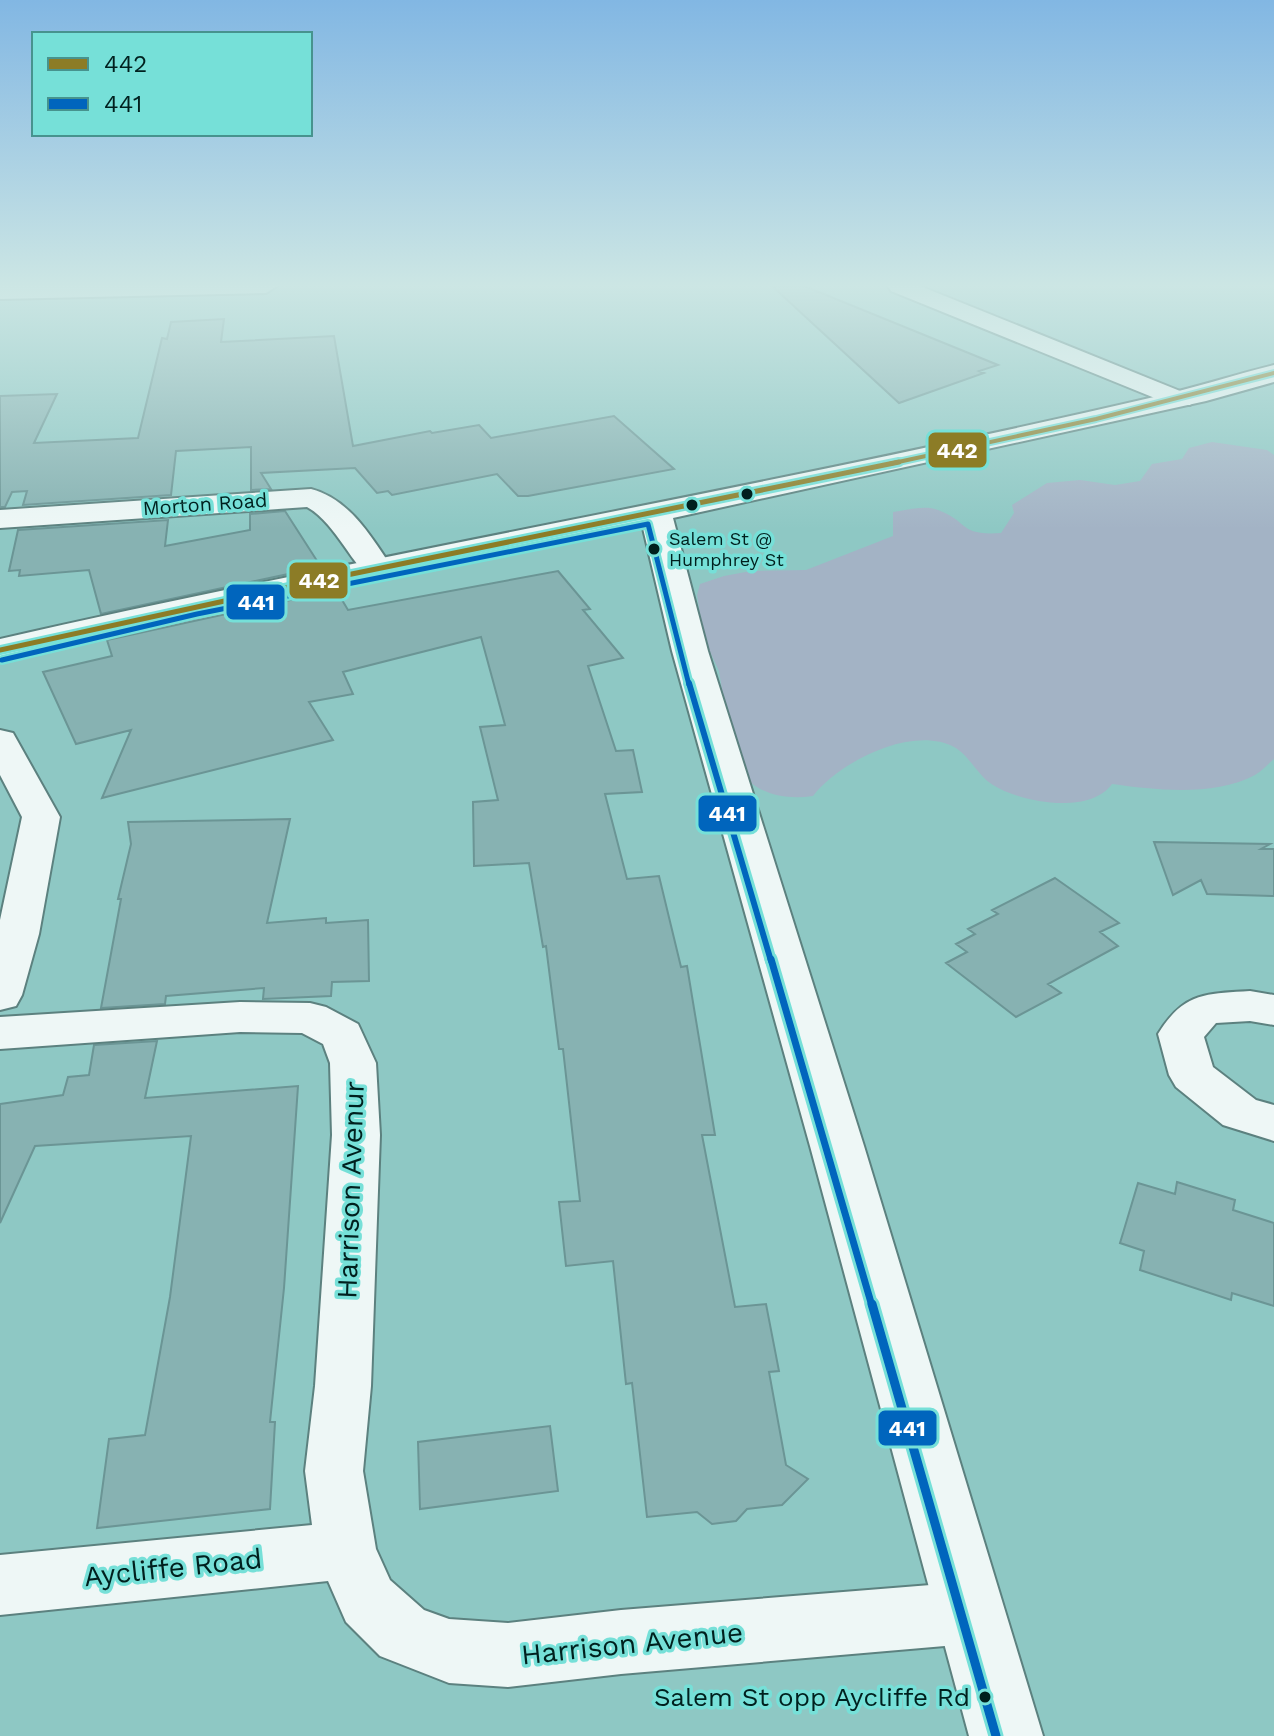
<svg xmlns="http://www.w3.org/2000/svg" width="1274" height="1736" viewBox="0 0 1274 1736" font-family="'Work Sans',sans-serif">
<rect width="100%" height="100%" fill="#8ec8c4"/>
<!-- green -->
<path fill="#a3b3c5" d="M1212,442L1267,450L1274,455V759C1268,764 1262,771 1255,775C1213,797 1156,790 1112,784C1090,815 1022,803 993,785C978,776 969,755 954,747C912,725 839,762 813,796C792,799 769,797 751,783L724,702L719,671L704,639L697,595L700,584L724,576L751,571L806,570L893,536V512C907,510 925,505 938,510C969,521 958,536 1001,533L1014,513L1012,505L1047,483L1080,480L1115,485L1140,481L1152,464L1182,459L1189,448Z"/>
<!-- building -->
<path fill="#87b2b2" stroke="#6b9595" stroke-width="2" d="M772,286H804L998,365L979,371L984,373L899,403Z
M224,319L221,342L334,336L353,446L430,431L432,433L479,425L491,438L614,416L674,469L528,496H518L497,474L392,495L388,491L377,493L355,468L261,473L271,489L251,490V447L176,451L171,495L23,505L27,491L12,492L5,507H0V396L57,394L34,443L138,438L162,338L167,339L171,322Z
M285,511L321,567L101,614L89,570L19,576L20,570L9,571L18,530L168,520L165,546L250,530V514Z
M558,571L590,609L583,610L623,658L588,666L616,751L633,750L642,792L605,794L627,879L659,876L681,967L687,966L715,1135H702L735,1307L766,1304L779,1371L769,1372L786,1465L808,1479L782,1505L747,1509L736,1521L712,1524L697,1512L647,1517L632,1383L626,1384L613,1261L566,1266L559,1202L580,1201L563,1049H559L546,946L543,947L529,863L474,866L473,802L498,800L480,727L505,725L481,637L343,672L353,694L309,702L333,740L102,798L131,730L76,744L43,672L112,656L107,640L336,590L348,610Z
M290,819L267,923L326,918V923L368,920L369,981L332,982L331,996L263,999L264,988L166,996L165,1004L101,1008L121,899H118L131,844L128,822Z
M1154,842L1270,844L1261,849H1274V896L1207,894L1201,880L1173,895Z
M1055,878L1119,923L1100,932L1118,946L1048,984L1061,993L1016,1017L946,963L967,952L956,944L975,934L968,929L998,914L992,910Z
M157,1041L145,1098L298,1086L284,1288L270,1422H275L270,1509L97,1528L109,1439L145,1435L170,1297L191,1136L35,1146L0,1223V1104L63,1095L68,1077L89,1075L94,1045Z
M1177,1182L1235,1200L1233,1210L1274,1223V1306L1232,1293L1231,1300L1140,1270L1144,1251L1120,1243L1138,1183L1175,1194Z
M550,1426L558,1491L420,1509L418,1442Z"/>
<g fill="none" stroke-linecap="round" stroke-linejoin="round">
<defs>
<path id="minor" d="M0,286H277L266,293L0,299Z
M888,286H920L1190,395L1194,400L1190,405H1172L891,291Z
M311,489C350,499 372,538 393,569L389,576C382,577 377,579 370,576C355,570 335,522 307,507L0,528V510Z
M0,730L13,733L60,817L39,934L22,995L16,1006L0,1010V920L22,817L0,775Z
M1250,991L1274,995V1025L1250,1021L1216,1023L1204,1037L1213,1067L1256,1100L1274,1105V1141L1223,1125L1176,1087L1169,1075L1158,1034C1184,992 1205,994 1250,991Z
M240,1002L310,1003L326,1007L358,1024L376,1063L380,1135L371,1386L363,1471L376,1549L390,1580L424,1610L449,1619L508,1623L621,1610L968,1582L990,1591L1000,1613L990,1635L968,1644L621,1674L508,1687L449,1683L380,1656L346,1622L328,1581L0,1615V1555L312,1525L305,1471L315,1386L332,1135L330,1063L323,1044L302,1033L240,1032L0,1049V1017Z"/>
<path id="secondary" d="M1274,365V382L1206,401L673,518L708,651L864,1146L1043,1736H969L810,1146L672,651L642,524L240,607L0,661V639C383,552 771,486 1154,397C1194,388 1234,375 1274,365Z"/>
</defs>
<!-- minor casing -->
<use href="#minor" stroke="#5c817f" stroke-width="4"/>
<!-- secondary casing -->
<use href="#secondary" stroke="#5c817f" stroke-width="4"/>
<!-- minor -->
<use href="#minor" fill="#eef7f6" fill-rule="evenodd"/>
<!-- secondary -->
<use href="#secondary" fill="#eef7f6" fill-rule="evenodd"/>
<defs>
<path id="bus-1-far1" d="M889,464L1096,419L1274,373"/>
<path id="bus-1" d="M0,650L298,585L899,462"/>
<path id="bus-2-far3" d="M2,660L197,614L648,524L689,685"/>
<path id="bus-2-far2" d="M689,683L771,961"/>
<path id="bus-2-far1" d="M771,959L872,1306"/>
<path id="bus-2" d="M872,1304L996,1736"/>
</defs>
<!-- bus-1-far1 casing -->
<use href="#bus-1-far1" stroke="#76e0d8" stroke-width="8"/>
<!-- bus-1 casing -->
<use href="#bus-1" stroke="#76e0d8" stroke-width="10"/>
<!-- bus-2-far3 casing -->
<use href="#bus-2-far3" stroke="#76e0d8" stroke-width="10"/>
<!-- bus-2-far2 casing -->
<use href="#bus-2-far2" stroke="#76e0d8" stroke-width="12"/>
<!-- bus-2-far1 casing -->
<use href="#bus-2-far1" stroke="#76e0d8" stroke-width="13"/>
<!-- bus-2 casing -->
<use href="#bus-2" stroke="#76e0d8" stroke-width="15"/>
<!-- bus-1-far1 -->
<use href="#bus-1-far1" stroke="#8c7c26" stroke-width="4"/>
<!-- bus-1 -->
<use href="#bus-1" stroke="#8c7c26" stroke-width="5"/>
<!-- bus-2-far3 -->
<use href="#bus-2-far3" stroke="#0065bd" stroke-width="5"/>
<!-- bus-2-far2 -->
<use href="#bus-2-far2" stroke="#0065bd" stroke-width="6"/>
<!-- bus-2-far1 -->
<use href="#bus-2-far1" stroke="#0065bd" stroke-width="7"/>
<!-- bus-2 -->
<use href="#bus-2" stroke="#0065bd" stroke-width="9"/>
</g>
<!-- sky -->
<linearGradient id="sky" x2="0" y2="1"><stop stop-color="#82b7e3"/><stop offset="0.54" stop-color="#cce6e4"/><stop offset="1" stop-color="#cce6e4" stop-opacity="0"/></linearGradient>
<rect width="1274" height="529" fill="url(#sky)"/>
<!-- markers -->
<g fill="#00201e" stroke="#76e0d8" stroke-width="3">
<circle cx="747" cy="494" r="7"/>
<circle cx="692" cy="505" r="7"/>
<circle cx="654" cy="549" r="7"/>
<circle cx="985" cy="1697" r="7"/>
</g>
<g text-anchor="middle" stroke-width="7" stroke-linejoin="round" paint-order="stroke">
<!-- far-bus labels -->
<g font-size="18" fill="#00201e" stroke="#76e0d8" text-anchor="start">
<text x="669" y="545">Salem St @<tspan x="669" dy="21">Humphrey St</tspan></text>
</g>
<!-- far-street labels -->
<g font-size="20" fill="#00201e" stroke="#76e0d8">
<text transform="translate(205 504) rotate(-4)" y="7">Morton Road</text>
</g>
<!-- near-bus labels -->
<g font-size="26" fill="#00201e" stroke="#76e0d8" text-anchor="end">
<text x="970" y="1706">Salem St opp Aycliffe Rd</text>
</g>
<!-- near-street labels -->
<g font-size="28" fill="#00201e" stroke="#76e0d8">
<text transform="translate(350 1190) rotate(-88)" y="10">Harrison Avenur</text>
<text transform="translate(173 1567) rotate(-6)" y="10">Aycliffe Road</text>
<text transform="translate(632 1643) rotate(-6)" y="10">Harrison Avenue</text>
</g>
</g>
<g stroke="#76e0d8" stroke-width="3">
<rect x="927" y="431" width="61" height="38" rx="8" fill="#8c7c26"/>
<rect x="288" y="561" width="61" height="39" rx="8" fill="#8c7c26"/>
<rect x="225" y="583" width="61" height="38" rx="8" fill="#0065bd"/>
<rect x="697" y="794" width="61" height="39" rx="8" fill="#0065bd"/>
<rect x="877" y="1409" width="61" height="38" rx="8" fill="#0065bd"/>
</g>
<g font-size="22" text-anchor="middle" font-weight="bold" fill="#fff">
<text x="957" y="458">442</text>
<text x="319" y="588">442</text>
<text x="256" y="610">441</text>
<text x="727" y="821">441</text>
<text x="907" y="1436">441</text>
</g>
<!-- legend -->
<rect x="32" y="32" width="280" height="104" fill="#76e0d8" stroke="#47938e" stroke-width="2"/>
<rect x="48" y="58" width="40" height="12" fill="#8c7c26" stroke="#47938e" stroke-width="2"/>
<text x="104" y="72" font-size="24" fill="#00201e">442</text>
<rect x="48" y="98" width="40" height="12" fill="#0065bd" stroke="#47938e" stroke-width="2"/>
<text x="104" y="112" font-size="24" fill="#00201e">441</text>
</svg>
